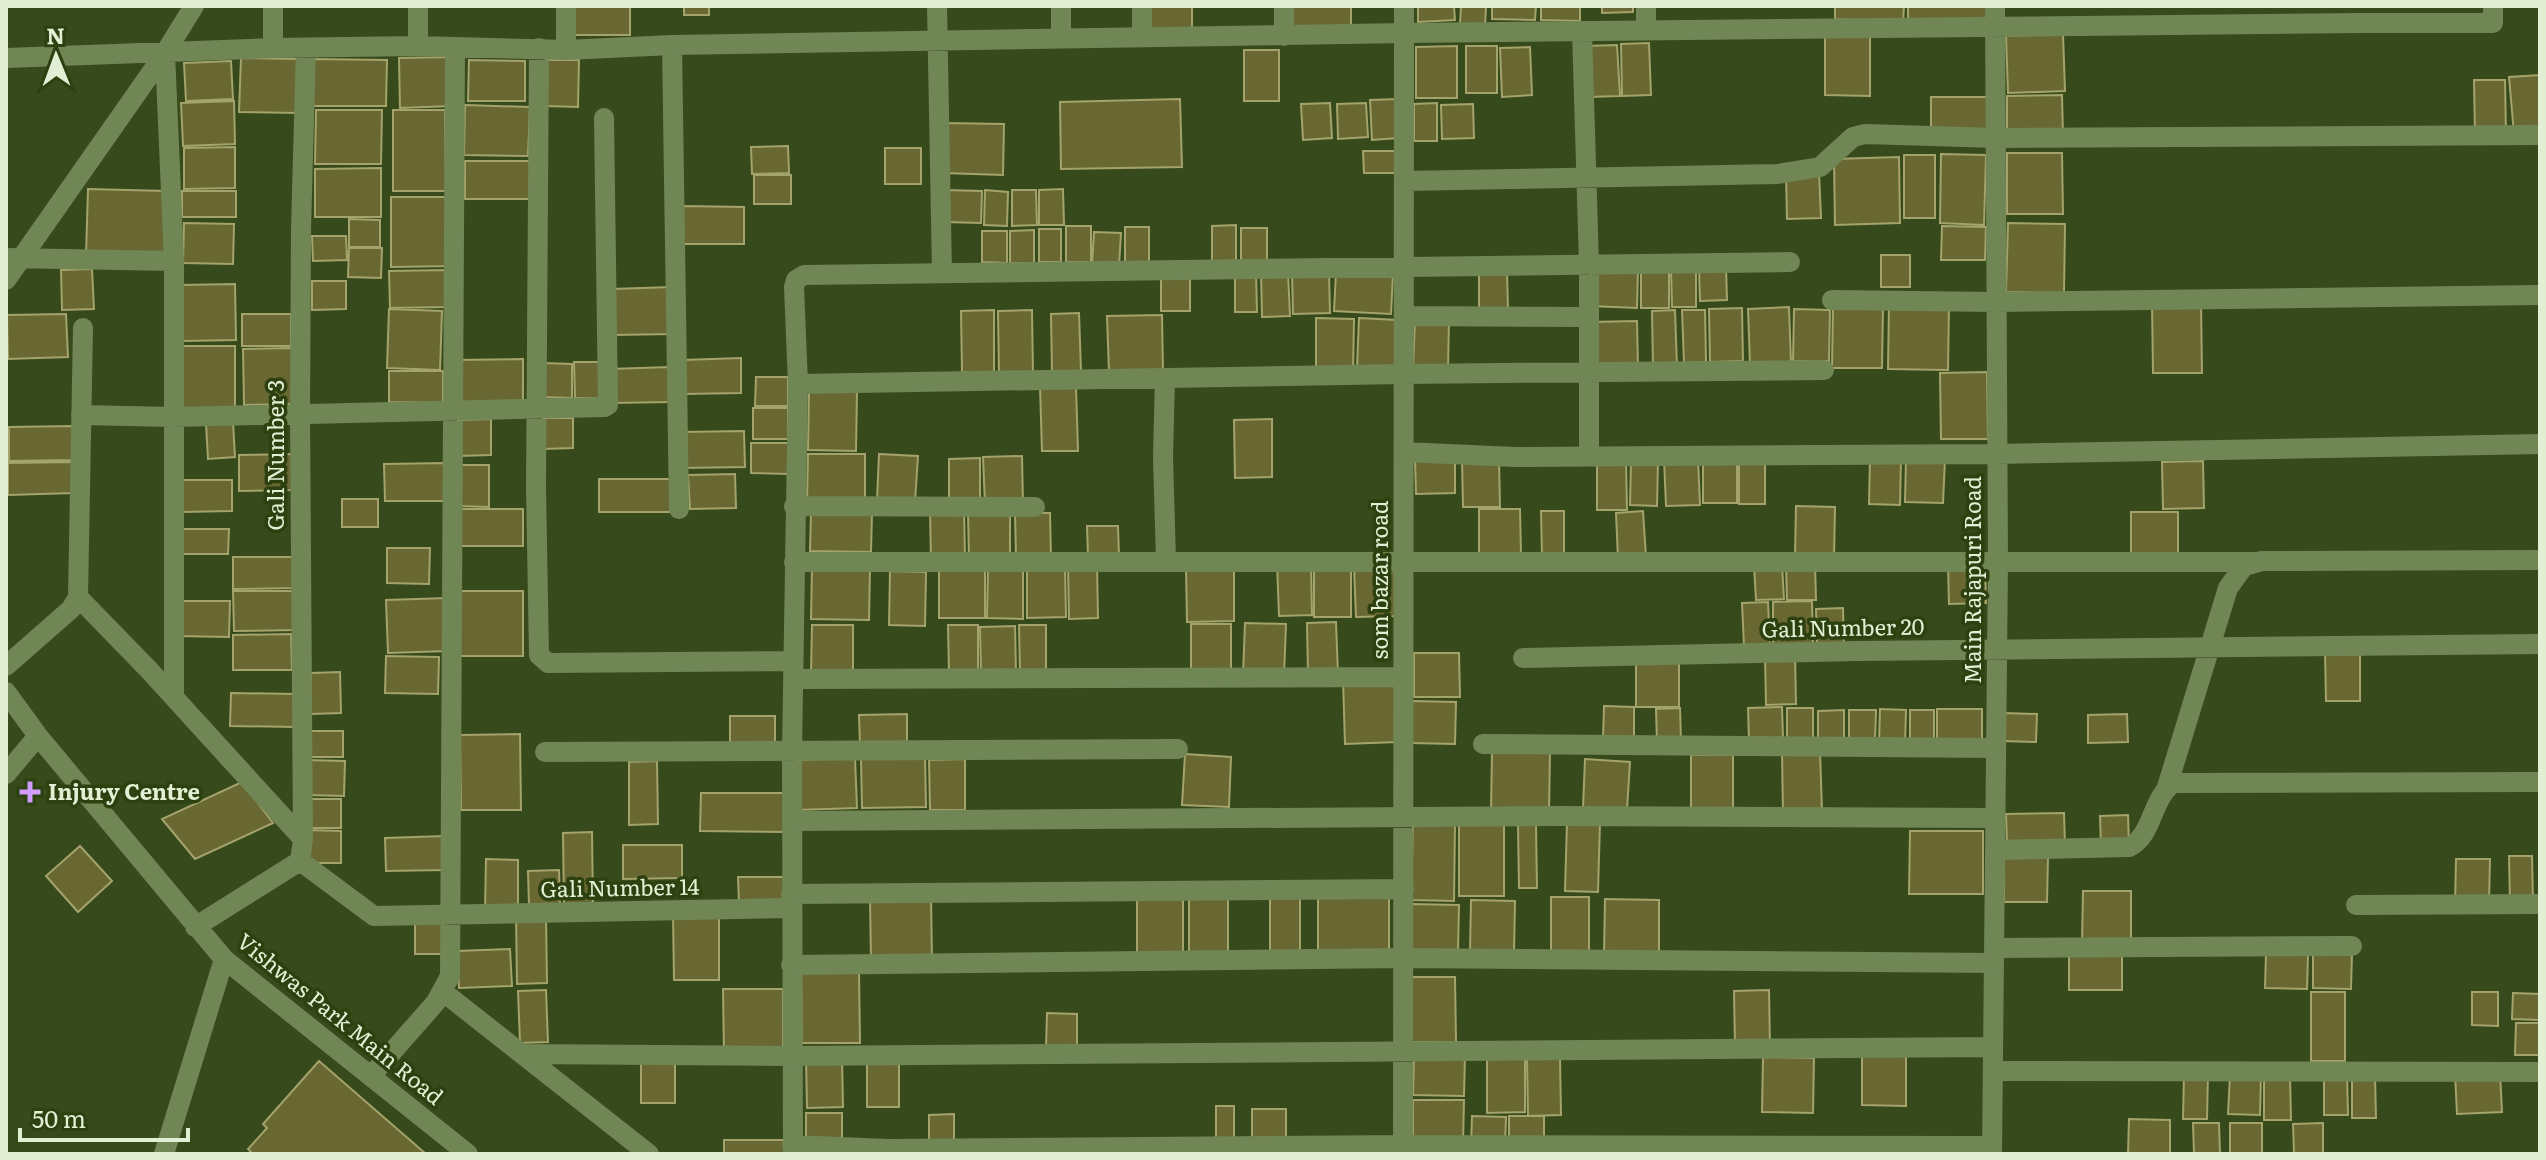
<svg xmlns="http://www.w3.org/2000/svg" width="2546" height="1160" viewBox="0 0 2546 1160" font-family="Literata,serif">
<rect width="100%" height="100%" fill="#374a1b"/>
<!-- building -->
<path fill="#696832" stroke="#a3a36b" stroke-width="2" d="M568,6H630V35H568Z
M684,6H709V15H684Z
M1148,6H1192V35L1148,34Z
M1286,6H1351V27H1286Z
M1418,6H1454L1455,20L1418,22Z
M1461,6H1486L1485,26L1460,25Z
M1492,6H1536L1535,20L1492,19Z
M1541,6H1580V21L1541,20Z
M1602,6H1633V12L1602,13Z
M1835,6H1904L1903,23L1835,19Z
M1908,6H1988V19H1908Z
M2063,34L2065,91L2008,93L2006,36Z
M1825,36H1870V96L1825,95Z
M1649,43L1651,95L1622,96L1621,44Z
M1617,45L1620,96L1588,97L1586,46Z
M1457,46V98H1416V47Z
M1466,46H1497V93H1466Z
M1530,47L1532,95L1502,97L1500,48Z
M1244,50H1279V101H1244Z
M451,57L452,106L400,108L399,58Z
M241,58L299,59L298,113L239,112Z
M312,59L387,60L386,106H311Z
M469,60L525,61V101H468Z
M546,60H579L578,107L545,106Z
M231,61L233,99L186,101L184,63Z
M2540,75V132L2514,134L2509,77Z
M2474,80H2505L2506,134H2475Z
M2062,95L2063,136L2007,137V96Z
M1931,97H1989V136L1931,135Z
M1180,99L1182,167L1061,169L1060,102Z
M1398,99L1399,138L1372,140L1370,100Z
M234,101L235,144L183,146L181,103Z
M1330,103L1332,138L1303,140L1301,104Z
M1366,103L1368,137L1338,139L1337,104Z
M1437,103V141H1414V104Z
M1473,104L1474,138L1442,139L1441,105Z
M465,105L530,107L528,156L464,155Z
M316,110H382L381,164H315Z
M393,110H445L446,191H393Z
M944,123L1004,124L1003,175L943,173Z
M788,146L789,173L752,174L751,147Z
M235,147V188L184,189V148Z
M885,148H921V184H885Z
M1363,151H1396L1397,173H1364Z
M2007,153H2062L2063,214H2007Z
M1941,154L1986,155L1984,225L1940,223Z
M1904,155H1935V218H1904Z
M1899,157L1900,223L1835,225L1834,159Z
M465,161H531V199H465Z
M381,168V217H315V169Z
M1819,172L1821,218L1787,219L1786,173Z
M754,175H791V204H754Z
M88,189L167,191L166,257L86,255Z
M1063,189L1064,225H1039V190Z
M945,190L982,191L981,223L944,222Z
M985,190L1008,192L1007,226L984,225Z
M1012,190H1036L1037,225L1012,226Z
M182,191H236V217H182Z
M391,197H453V266L391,267Z
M683,206L744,207V244H683Z
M349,219L380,220V247H349Z
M184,223L234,224L233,264L183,263Z
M2008,223L2065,224L2064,293L2006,292Z
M1236,225V263L1212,264V226Z
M1066,226H1091V262H1066Z
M1942,226L1986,227L1985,260H1941Z
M1125,227H1149V264H1125Z
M1241,228H1267V266H1241Z
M1039,229H1061V262H1039Z
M1034,230V263H1010V231Z
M982,231H1007V263L982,262Z
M1094,232L1121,233L1119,266L1092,265Z
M312,236H346L347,260L313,261Z
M349,248H382L381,278L348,277Z
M1881,255H1910V287H1881Z
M1591,267L1638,269L1637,308L1590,306Z
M1726,267L1727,300L1700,301L1699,268Z
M1669,268V308H1641V269Z
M1696,268V307H1672L1671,269Z
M92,269L94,309L62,310L61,270Z
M447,270V307L390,308L389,271Z
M1288,272L1290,316L1262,317L1261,273Z
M1329,272L1330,313L1293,314L1292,273Z
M1336,272L1393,274L1391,314L1334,311Z
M1507,272L1508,308L1479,309V273Z
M1235,274H1256L1257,312H1235Z
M1161,278H1190V311H1161Z
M312,281H346V309L312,310Z
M235,284L236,340L182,341L180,285Z
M672,287L673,334L614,335L612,289Z
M2201,302L2202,373H2153L2152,303Z
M1889,303L1949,304L1948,370L1888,369Z
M1833,305L1883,306L1882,368H1832Z
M1789,307L1791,363L1750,365L1748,309Z
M1742,308L1743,361L1710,362L1709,309Z
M389,309L442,311L440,370L387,368Z
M1794,309L1830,310L1829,361H1793Z
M994,310V372H962L961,311Z
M1032,310L1033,374H999L998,311Z
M1675,310L1677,367L1653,368L1652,311Z
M1682,310H1705L1706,362L1684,363Z
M1079,313L1081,372L1052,373L1051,314Z
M66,314L68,357L8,359L7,315Z
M242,314H291V346H242Z
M1162,315L1163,371L1109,372L1107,316Z
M1316,318L1354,319L1353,374L1316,373Z
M1359,318L1398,320L1396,370L1357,368Z
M1415,319H1449L1448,370L1413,369Z
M1637,321L1638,368L1591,370L1589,322Z
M183,346H235V411H183Z
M292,348V404L244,405L243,349Z
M741,358V393L684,394L683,360Z
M523,359V402H457L456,360Z
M574,362H604L605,398H575Z
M542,363L572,364V398L541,397Z
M670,367L671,402L611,403L610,369Z
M389,371H443V403L389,402Z
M1987,372L1988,439H1941L1940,373Z
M756,377H788V406H755Z
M1076,386L1078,451H1042L1040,387Z
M809,390L857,391L856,451L808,450Z
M753,408H788V439H753Z
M543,418H573V448L543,449Z
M491,419V455L458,456V420Z
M1272,419V477L1235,478L1234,420Z
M233,422L235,457L208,459L206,424Z
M74,426V460L9,461V427Z
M744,431L745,467L681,468V432Z
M751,443H788V474L751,473Z
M294,454V490L239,491V455Z
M808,454H865V501H807Z
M879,454L918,456L915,502L877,500Z
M1022,456L1023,503L985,505L983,457Z
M980,458V503H949V459Z
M1698,458L1700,505L1666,506L1664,459Z
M1870,458H1901L1900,505L1869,504Z
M1906,458L1945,459L1943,503L1905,502Z
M1462,459H1499L1500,507H1463Z
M1415,460H1455V493L1416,494Z
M1626,460L1627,510H1597V461Z
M1631,461L1658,462L1657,506L1630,505Z
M2203,461L2204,508L2163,509L2162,462Z
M74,462V493L8,495V463Z
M1703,462L1737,463V503H1703Z
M445,463V501H385L384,464Z
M1739,464H1765V504H1739Z
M458,465H489V507L457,506Z
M735,474L736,508L690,509L688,475Z
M599,479H673V512H599Z
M180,480H232V511L181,512Z
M342,499H378V527H342Z
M1796,506L1835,507L1834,557L1795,556Z
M458,509H523V546H458Z
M964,509L965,559L931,560L930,510Z
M1479,509H1520L1521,555H1479Z
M1541,511H1564V556L1542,557Z
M1643,511L1646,557L1618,559L1616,513Z
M811,512L872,513L871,552L810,551Z
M2131,512H2178V561H2131Z
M968,513H1010V557H969Z
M1015,513H1050L1051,558H1016Z
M1087,526H1118L1119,556L1088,558Z
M183,529H229L228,554H182Z
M387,548H430L429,584L387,583Z
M233,557H296V588L233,589Z
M1311,561L1312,615L1279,616L1277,563Z
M1985,563L1986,603L1949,604L1948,564Z
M1815,564L1816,600H1787L1786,565Z
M1097,565L1098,618L1069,619L1068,566Z
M1314,565H1351V617H1314Z
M1397,565L1399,616L1356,617L1354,567Z
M1782,565L1784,599L1756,600L1754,566Z
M812,567L870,568L869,620L811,619Z
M1186,567H1234V621L1187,622Z
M1065,568L1066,617L1027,618V569Z
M939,569H985V618H939Z
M988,570L1023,571V619L987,618Z
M890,571L926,572L925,626L889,625Z
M233,591H295L296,630L234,631Z
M457,591H523V656H457Z
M447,598L448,651L388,653L386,600Z
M179,601H230L229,637L178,636Z
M1812,601L1813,649L1773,650V602Z
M1768,602L1770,645L1744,646L1742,603Z
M1843,608L1844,647L1817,648L1816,609Z
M1336,622L1338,675H1308L1307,623Z
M1245,623L1286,624L1284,676L1243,674Z
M1191,624H1231V673H1191Z
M812,625H853V672L811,673Z
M948,625H978V672L949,673Z
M1019,625H1046V672H1020Z
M1015,626L1016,673H981L980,627Z
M291,634L292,670H233V635Z
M2325,650H2360V701H2326Z
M1414,653H1459L1460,697H1414Z
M1765,655H1795L1796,704L1766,705Z
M386,656L439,657L438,694L385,693Z
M1679,657V707H1636V658Z
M340,672L341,713L311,714V673Z
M1396,678L1398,742L1345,744L1343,680Z
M231,693L295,694V727L230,726Z
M1412,701L1456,702L1455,744L1411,743Z
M1604,706L1634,707V740L1603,739Z
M1782,707L1783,739L1749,740L1748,708Z
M1680,708L1681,742L1657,743L1656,709Z
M1787,708H1813V742L1787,741Z
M1880,709L1906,710L1905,744L1879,743Z
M1937,709H1982V744H1937Z
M1844,710V743H1818V711Z
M1849,710H1876L1875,741H1849Z
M1910,710H1934V742H1910Z
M2004,713L2037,714L2036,742L2003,741Z
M907,714V745L860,746L859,715Z
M2127,714L2128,742L2088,743V715Z
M730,716H775V747H730Z
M309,731H343V757H309Z
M520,734L521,810H461L460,735Z
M1492,752L1550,753L1549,811H1491Z
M1820,752L1822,811L1783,813L1782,753Z
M1185,754L1231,757L1229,807L1182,805Z
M1691,755H1733V815H1691Z
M925,757L926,807L862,808L861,759Z
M855,758L857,808L796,810L795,760Z
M965,759V810H930L929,760Z
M1585,759L1630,762L1627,810L1583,808Z
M307,760L345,761L344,796L306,795Z
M657,761L658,824L629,825V762Z
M242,782L273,823L195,859L162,819Z
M701,793H788V832L700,831Z
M307,799H341V828H307Z
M2064,813L2065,845L2007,846L2006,814Z
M2128,815L2129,845L2101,846L2100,816Z
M1413,821L1455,822L1454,901L1411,900Z
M1459,822H1504V896H1459Z
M1567,822H1600L1598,892L1565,891Z
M1518,825H1536L1537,888H1519Z
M309,830L341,831V863H308Z
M1910,831H1983V894H1909Z
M592,832L593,903L564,904L563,833Z
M444,836L445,870L386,871L385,838Z
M623,845H682V878L623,879Z
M80,846L112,881L78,912L46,876Z
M2004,856L2048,857L2047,902H2004Z
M2509,856H2532L2533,903H2510Z
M486,859L518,860V911H485Z
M2456,859H2490L2489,903H2455Z
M559,870L560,904L529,905L528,871Z
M738,877H787V904L739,903Z
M1270,891L1300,892V958L1270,959Z
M2083,891H2131V943H2082Z
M1189,892H1228V958H1189Z
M1318,893L1389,894V955L1318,954Z
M1137,894H1183V957H1137Z
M931,897L932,961L871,962L870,898Z
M1551,897H1589V953H1551Z
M1605,899L1659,900V954H1604Z
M1471,900L1515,901L1514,953L1470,952Z
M1412,904L1459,905L1458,953L1411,952Z
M673,914H719V980H674Z
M516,915H546L547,983L517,984Z
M415,919H443V954H415Z
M510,949L512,986L459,988L457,951Z
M2313,952L2352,953L2351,989L2313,988Z
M2266,953L2308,955L2307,989L2265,988Z
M2069,955H2122V990H2069Z
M801,973H859L860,1043H802Z
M1409,977H1455L1456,1042H1409Z
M723,989H783V1054H724Z
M546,990L548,1042L520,1043L518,991Z
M1769,990L1770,1046H1735L1734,991Z
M2311,992H2345V1061H2311Z
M2472,992H2498V1026L2472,1025Z
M2513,993L2540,994V1020L2512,1019Z
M1047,1013L1077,1014V1048L1046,1047Z
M2516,1023H2540V1055H2515Z
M1414,1055H1465L1464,1096L1413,1095Z
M1862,1055L1906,1056V1106L1862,1105Z
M1763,1057L1814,1058L1813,1113L1762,1112Z
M641,1058H675V1103H641Z
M1487,1058H1525V1112L1487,1113Z
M1527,1058H1560L1561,1115L1528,1116Z
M842,1059L843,1107L807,1108L806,1060Z
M319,1061L426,1154H253L248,1149L267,1128L263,1124Z
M867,1061H899V1107H867Z
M2184,1073H2208L2207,1119H2183Z
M2500,1073L2502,1112L2457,1114L2455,1074Z
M2230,1075L2261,1076L2260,1115L2228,1114Z
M2324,1075H2347L2348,1115H2324Z
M2375,1076L2376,1118H2352V1077Z
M2290,1077L2291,1120H2264V1078Z
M1413,1100H1464L1463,1144H1413Z
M1216,1106H1234V1140L1216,1141Z
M1252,1109H1286V1142H1252Z
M806,1113H842V1145L806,1144Z
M954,1114V1146H929V1115Z
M1472,1116L1506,1117L1505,1146L1471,1145Z
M1509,1116H1544V1143H1509Z
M2129,1119L2170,1120V1154H2128Z
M2193,1123H2219L2220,1154H2194Z
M2230,1123H2262V1154H2230Z
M2323,1123V1154H2294L2293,1124Z
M724,1140H787V1154H724Z"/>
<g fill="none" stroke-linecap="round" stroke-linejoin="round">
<!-- minor -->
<path stroke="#708655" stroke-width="20" d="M566,6V50
M937,6L942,273
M1284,6V36
M1646,6V30
M1582,31L1589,265V456
M1142,38V6
M1061,39V6
M672,45L679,509
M418,46V6
M273,48V6
M539,48L536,488L539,655L548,663L793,661
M165,53L174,261V697
M6,58L273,48L418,46L566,50L672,45L1405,33L2363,23H2493V6
M1404,181L1778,174L1820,167L1853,137L1865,134L1996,138L2540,135
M10,258L174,261
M6,280L165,53L194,6
M1832,300L1995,302L2540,295
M1405,316L1588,317
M1165,378L1163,457L1166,561
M798,384L1404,374L1824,370
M81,415L174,417L605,407L608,405L604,118
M1404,452L1515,457L1997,454L2540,444
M794,506L1035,507
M794,562H2255
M78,597L149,670L303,839
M1523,658L1857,651L2540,644
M6,666L71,609L78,597L83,328
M793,679L1403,677
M6,692L38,736L224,959L468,1154
M1483,744L1996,748
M545,752L1178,749
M6,774L38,736
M2167,787L2228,588L2244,566L2262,561L2540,560
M792,821L1559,816L1995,818
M1995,850L2129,847C2154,835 2151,797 2174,783L2540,782
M300,861L303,839L300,414L301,229L306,48
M300,861L374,916L791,908
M791,894L1404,889
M2356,905L2540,904
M195,927L300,861
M1994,948L2352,946
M791,965L1403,958L1994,963
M442,991L649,1154
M522,1054L792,1056L1993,1047
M1993,1071L2540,1072
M371,1076L436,1002L450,976L455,47
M792,1145L887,1149L1403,1145L1992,1146
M164,1154L224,959
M793,1154L792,752L798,384L794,287L796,280L804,275L1790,262
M1403,1154L1404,6
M1992,1154L1998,562L1995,6"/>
</g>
<!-- markers -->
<path fill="#d19dfe" stroke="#2d400f" stroke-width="3" d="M26 780h8v8h8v8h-8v8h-8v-8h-8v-8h8z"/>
<g text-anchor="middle" stroke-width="7" stroke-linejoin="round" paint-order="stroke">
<!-- street labels -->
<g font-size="22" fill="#e2efd4" stroke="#2d400f">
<text transform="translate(276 455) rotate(-90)" y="8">Gali Number 3</text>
<text transform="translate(1380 580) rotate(-90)" y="8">som bazar road</text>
<text transform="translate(1973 580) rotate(-90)" y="8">Main Rajapuri Road</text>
<text transform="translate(1843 628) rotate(-1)" y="8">Gali Number 20</text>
<text transform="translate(620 888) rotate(-1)" y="8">Gali Number 14</text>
<text transform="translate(340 1019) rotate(39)" y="8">Vishwas Park Main Road</text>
</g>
<!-- poi labels -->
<g font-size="22" font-weight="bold" fill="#e2efd4" stroke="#2d400f" text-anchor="start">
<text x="48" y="800">Injury Centre</text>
</g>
</g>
<!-- border -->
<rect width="2546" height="1160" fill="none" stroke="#e2efd4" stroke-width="16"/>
<!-- north arrow -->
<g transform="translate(56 56) rotate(359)" stroke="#2d400f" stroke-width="6" paint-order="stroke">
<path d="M0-6L14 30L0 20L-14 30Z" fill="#e2efd4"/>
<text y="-12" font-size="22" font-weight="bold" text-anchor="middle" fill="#e2efd4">N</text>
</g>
<!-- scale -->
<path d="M20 1128v12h168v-12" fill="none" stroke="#e2efd4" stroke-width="4"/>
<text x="32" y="1128" font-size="24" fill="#e2efd4" stroke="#2d400f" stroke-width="6" paint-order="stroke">50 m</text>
</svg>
